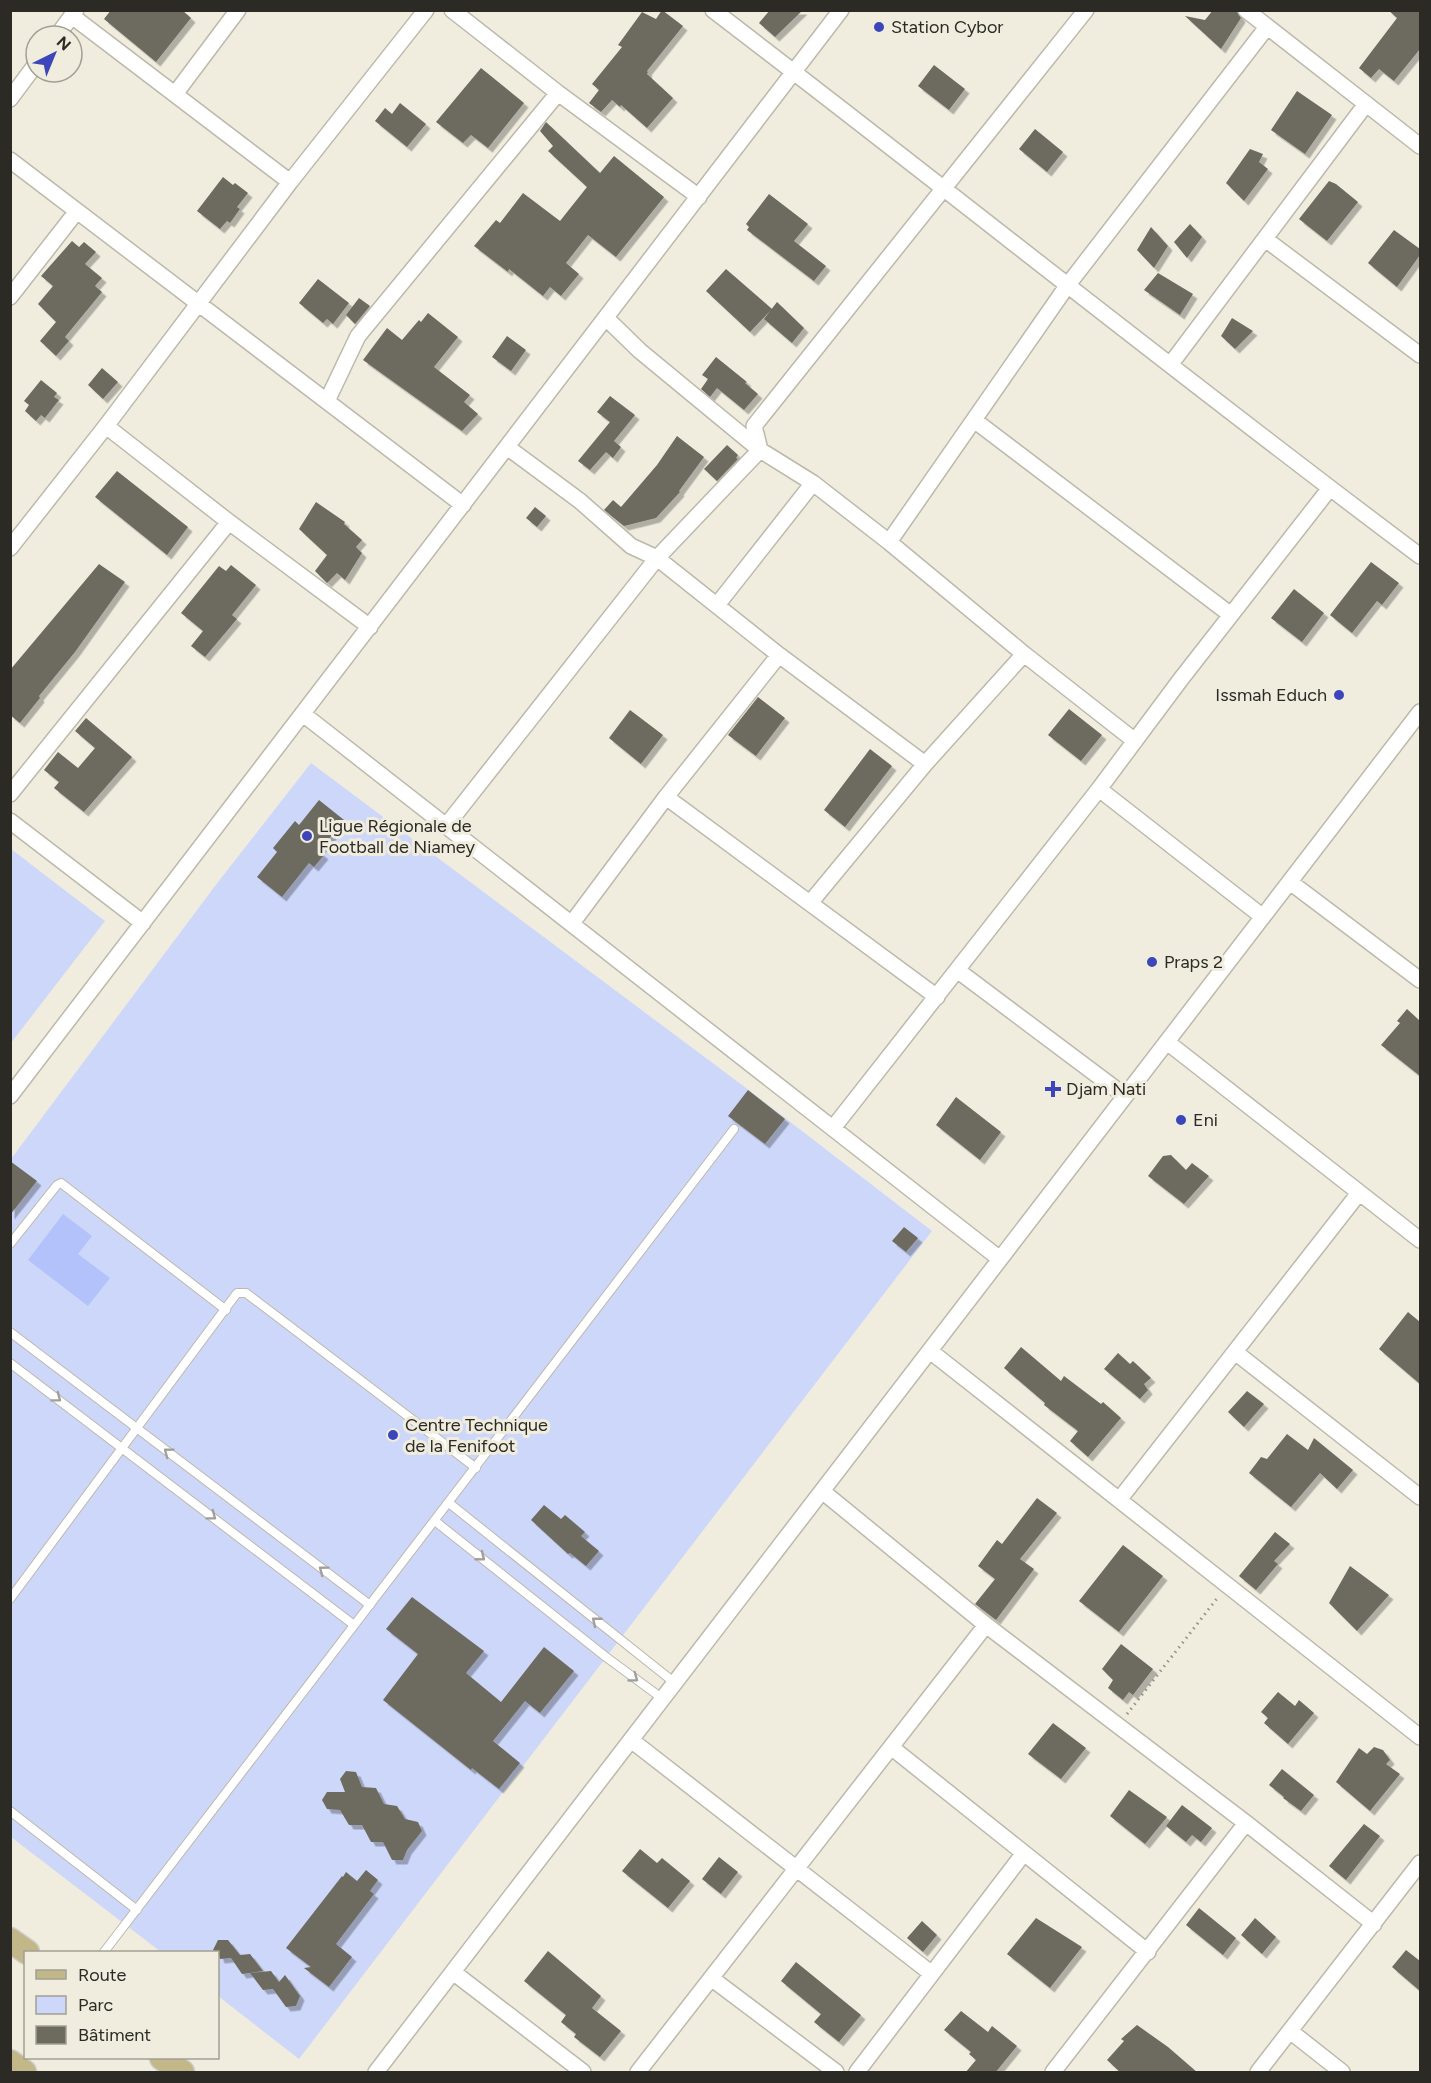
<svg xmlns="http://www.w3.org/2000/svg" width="1431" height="2083" viewBox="0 0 1431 2083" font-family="Figtree,sans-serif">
<defs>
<filter id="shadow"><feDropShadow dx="4.5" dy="4.5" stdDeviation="0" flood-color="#0004"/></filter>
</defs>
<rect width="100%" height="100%" fill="#f0eddf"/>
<!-- green -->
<path fill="#cdd7f9" d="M311,763L746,1088L932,1231L299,2059L218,1996V1952H161L11,1837V1159L215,886Z
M11,849L105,921L11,1043H10Z"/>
<!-- water -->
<path fill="#b3c2fa" d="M63,1214L92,1236L78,1254L110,1278L88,1306L28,1260Z"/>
<!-- building -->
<path fill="#6d6b5e" filter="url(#shadow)" d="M111,10H182L191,18L156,62L104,19Z
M662,10L683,26L647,71L648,72L647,74L673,98L647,128L621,105L620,107L612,100L601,112L589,103L599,90L592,84L622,47L618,45L642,12L656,19Z
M770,10H803L775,37L759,23Z
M1213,10H1236L1241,18L1221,49L1185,16L1205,20Z
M1388,10H1420V49L1394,81L1379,69L1371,78L1359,68L1397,18Z
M934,65L965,89L949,110L918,86Z
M481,68L524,103L488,148L471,135L463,143L436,122Z
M1297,91L1332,115L1305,154L1271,130Z
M400,103L426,124L407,147L375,121L385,108L392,114Z
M546,122L600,173L614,156L664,197L616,257L588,235L566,263L579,274L561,296L550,287L543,296L509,269L508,272L474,246L496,220L500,223L523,193L560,221L587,187L548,151L553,146L540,131Z
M1035,129L1063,152L1047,172L1019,149Z
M1250,149L1263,154L1259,162L1268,169L1244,201L1226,183Z
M223,177L233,185L235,183L248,193L237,207L240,209L230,223L227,221L220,229L197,211Z
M1329,181L1336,184L1358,202L1327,241L1299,219Z
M769,194L808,224L794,241L826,266L814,281L747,230L749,227L746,224Z
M1190,224L1202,237L1187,258L1174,242Z
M1151,227L1168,246L1154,268L1137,250Z
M1394,230L1420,249V255L1397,287L1368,263Z
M72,241L79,247L84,242L96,252L85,264L102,278L95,286L102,292L65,337L69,341L56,356L40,341L56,322L38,304L53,286L41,276Z
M726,269L772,309L750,332L706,291Z
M1158,273L1193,294L1180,315L1144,290Z
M318,279L349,303L333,324L327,319L323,323L299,303Z
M359,298L370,306L355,324L346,315Z
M777,302L804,328L792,343L764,319Z
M428,313L458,337L434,367L470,395L464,402L478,414L462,431L363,360L387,328L402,340L419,320L421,322Z
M1232,318L1253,331L1235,349L1221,336Z
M507,336L526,350L511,371L492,357Z
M716,357L747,382L745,383L758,394L744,410L717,388L710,397L701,389L708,379L702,375Z
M102,368L118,382L103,399L88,385Z
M41,380L57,393L54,397L59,400L45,418L41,415L36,421L25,411L29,405L24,401Z
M610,396L635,415L614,441L621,447L613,458L606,452L590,470L578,461L610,422L597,412Z
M677,436L704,457L679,491L680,492L656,518L624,526L604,510L613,500L621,507L657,465Z
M727,445L738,455L736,458L738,459L717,481L704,469Z
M117,471L188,527L167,555L95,497Z
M316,502L345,522L344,524L362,540L356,547L362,553L345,580L337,573L327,583L315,571L327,555L299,529Z
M535,507L546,516L537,527L526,518Z
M1371,562L1399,583L1382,605L1377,601L1352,633L1330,615Z
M99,564L125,582L75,652L39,696L40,698L20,723L10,715V670Z
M231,565L256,585L232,615L237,619L205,657L191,646L203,631L181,613L219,566L226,571Z
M1294,589L1324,613L1302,642L1271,618Z
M758,697L785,718L756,756L728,735Z
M1069,709L1102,735L1081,761L1048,735Z
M630,710L663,735L641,764L609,738Z
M86,718L132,757L84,812L54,788L59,782L44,770L58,752L78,768L95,748L75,731Z
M870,749L892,766L845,827L824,810Z
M319,800L344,820L319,851L324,855L314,867L309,863L282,897L257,877L277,852L273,848L295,821L299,825Z
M1407,1009L1420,1021V1076L1381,1045L1400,1023L1397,1021Z
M748,1090L785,1119L765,1144L728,1116Z
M956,1097L1001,1132L980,1160L936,1125Z
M1171,1155L1186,1170L1192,1163L1209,1176L1184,1204L1148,1176L1163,1156Z
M10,1161L37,1181L10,1215Z
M904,1227L918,1238L906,1252L892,1241Z
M1408,1312L1420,1322V1384L1379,1349Z
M1021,1347L1061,1381L1064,1376L1101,1404L1103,1402L1121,1418L1088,1457L1070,1441L1078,1431L1044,1405L1045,1403L1004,1368Z
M1118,1353L1130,1364L1133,1361L1151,1378L1144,1384L1148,1390L1140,1399L1104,1369Z
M1247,1391L1264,1404L1244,1427L1228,1412Z
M1287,1434L1308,1450L1314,1438L1353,1470L1337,1489L1320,1473L1291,1507L1249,1473L1261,1457L1267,1459Z
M1037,1498L1057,1513L1020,1559L1034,1569L996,1620L975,1604L995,1579L978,1566L997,1540L1002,1544Z
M544,1505L561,1519L565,1515L585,1532L581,1536L599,1551L586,1566L570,1553L568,1554L531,1520Z
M1275,1532L1290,1544L1274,1561L1278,1564L1256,1590L1239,1576Z
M1123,1545L1163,1576L1119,1632L1079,1601Z
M1350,1566L1389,1595L1357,1631L1329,1603Z
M412,1597L484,1651L466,1673L501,1702L544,1647L574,1671L540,1713L525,1701L493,1741L520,1763L499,1789L472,1768L471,1770L383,1700L418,1654L386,1629Z
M1121,1644L1153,1669L1133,1695L1129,1692L1123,1700L1108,1688L1113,1680L1102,1669Z
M1278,1692L1295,1706L1299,1700L1314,1713L1288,1744L1264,1723L1268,1718L1261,1712Z
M1053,1723L1086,1748L1061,1779L1028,1754Z
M1374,1747L1383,1750L1390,1760L1386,1764L1400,1774L1370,1811L1336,1782L1359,1748L1367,1754Z
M1282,1769L1314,1795L1301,1811L1283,1798L1284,1797L1269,1785Z
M346,1771L356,1772L362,1787L376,1788L384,1804L397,1806L405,1819L418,1822L422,1831L407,1850L403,1860H392L383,1842H371L362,1825H349L340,1810L327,1809L322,1800L327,1792H345L340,1779Z
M1129,1790L1167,1817L1145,1844L1110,1816Z
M1182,1805L1212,1828L1201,1842L1192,1835L1186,1842L1166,1826Z
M1364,1824L1380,1836L1346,1880L1329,1866Z
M640,1849L657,1863L662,1858L690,1881L668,1908L622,1871Z
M719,1857L738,1872L721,1894L702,1879Z
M366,1870L378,1880L370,1891L374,1894L336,1944L352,1957L329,1987L304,1968L311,1967L286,1948L342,1876L343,1877L346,1872L357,1881Z
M1199,1908L1236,1938L1223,1955L1186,1925Z
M1036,1918L1082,1947L1050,1988L1007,1954Z
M1255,1918L1276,1937L1262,1954L1241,1935Z
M922,1921L937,1935L923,1952L907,1938Z
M218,1940H228L240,1955L250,1954L263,1971L242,1974L231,1958L220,1959L218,1953L213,1950Z
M1406,1950L1420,1961V1991L1392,1967Z
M548,1951L601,1996L592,2008L621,2031L600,2057L574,2037L576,2034L561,2022L566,2015L524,1981Z
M796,1962L861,2015L839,2042L814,2022L821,2014L781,1981Z
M271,1971L279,1982L285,1975L300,1996L296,2006L286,2007L273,1989L263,1990L250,1973Z
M961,2011L988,2032L992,2026L1017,2046L995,2073H965L976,2060L969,2054L971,2052L944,2030Z
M1137,2025L1168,2047L1198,2073H1121L1107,2060L1124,2041L1121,2039Z"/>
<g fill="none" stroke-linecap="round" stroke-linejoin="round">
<defs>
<path id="service" d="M10,1244L57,1185L61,1183L226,1310
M10,1332L370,1605
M10,1363L354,1625
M449,1503L675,1683
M435,1521L606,1657L663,1699
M10,1599L237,1293H246L476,1468
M10,1811L137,1910
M104,1952L734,1129"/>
<path id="minor" d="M452,10L558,93L699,197
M713,10C950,191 1182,378 1420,556
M1246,10L1420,146
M72,16L290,182
M57,36L76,10
M175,94L238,10
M10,99L36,64
M10,160L463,505
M1265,239L1420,355
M10,297L77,211
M606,318L640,351L760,450L813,483L889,542L1024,654L1135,741
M1170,365L1366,104
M327,401L358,336L558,93
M974,420L1231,615
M106,426L229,522L370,627
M507,447L580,501L631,546L657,558L779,655L925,764
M889,542L1067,286L1267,27
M10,548L106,426L290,182L426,10
M717,605L813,483
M303,714L1000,1259
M1099,789L1263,917
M10,794L229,522
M666,797L937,997
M10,821L143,923
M446,826L657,558L760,450L754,426L1086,10
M1290,882L1420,980
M810,903L925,764L1024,654
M572,923L666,797L779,655
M957,970L1125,1096
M1167,1042L1420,1240
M10,1096L841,10
M833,1128L1099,789L1181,679L1330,488
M930,1351L1420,1737
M1235,1352L1420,1497
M822,1491L986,1625L1246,1823L1374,1924
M1119,1500L1359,1193
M631,1740L932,1974
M891,1747L1148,1952
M453,1972L583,2072
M711,1978L836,2072
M1290,2031L1342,2072
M376,2072L1420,712
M638,2072L986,1625
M857,2072L1024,1853
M1053,2072L1246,1823
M1258,2072L1420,1863"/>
<path id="primary" d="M10,1940L27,1952
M162,2058L182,2072
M10,2062L24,2072"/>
</defs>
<!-- service casing -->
<use href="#service" stroke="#bcb9ab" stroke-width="10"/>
<!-- minor casing -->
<use href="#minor" stroke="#bcb9ab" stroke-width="18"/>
<!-- primary casing -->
<use href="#primary" stroke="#d0d0cf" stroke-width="27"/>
<!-- path -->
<path stroke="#949287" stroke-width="3" stroke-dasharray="1.5 4.5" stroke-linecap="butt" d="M1127,1714L1219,1596"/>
<!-- service -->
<use href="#service" stroke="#fff" stroke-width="8"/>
<!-- minor -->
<use href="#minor" stroke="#fff" stroke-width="15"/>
<!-- primary -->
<use href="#primary" stroke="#c1b788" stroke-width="24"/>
</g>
<!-- one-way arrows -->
<defs><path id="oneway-chevron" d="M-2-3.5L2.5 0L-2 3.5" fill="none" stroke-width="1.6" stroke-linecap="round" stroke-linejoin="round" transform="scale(1.5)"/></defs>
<g stroke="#a09f9c">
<use href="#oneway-chevron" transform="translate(57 1398) rotate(37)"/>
<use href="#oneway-chevron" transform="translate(168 1452) rotate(-143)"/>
<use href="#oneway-chevron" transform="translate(212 1516) rotate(37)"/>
<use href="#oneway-chevron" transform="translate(481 1557) rotate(39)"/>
<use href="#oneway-chevron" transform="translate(323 1570) rotate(-143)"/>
<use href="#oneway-chevron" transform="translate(596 1621) rotate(-141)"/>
<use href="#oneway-chevron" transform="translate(634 1678) rotate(36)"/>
</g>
<!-- markers -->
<g fill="#3c46ba" stroke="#f0eddf" stroke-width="2">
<circle cx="879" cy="27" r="6"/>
<circle cx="1339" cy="695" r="6"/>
<circle cx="307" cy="836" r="6"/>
<circle cx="1152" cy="962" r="6"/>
<path d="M1050 1080h6v6h6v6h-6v6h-6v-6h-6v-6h6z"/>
<circle cx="1181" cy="1120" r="6"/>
<circle cx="393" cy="1435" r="6"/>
</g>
<g text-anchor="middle" stroke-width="6" stroke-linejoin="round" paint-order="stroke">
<!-- poi labels -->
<g font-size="18" fill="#2b2a24" stroke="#f0eddf" text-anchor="start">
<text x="891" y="33">Station Cybor</text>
<text x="1327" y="701" text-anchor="end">Issmah Educh</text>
<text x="319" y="832">Ligue Régionale de<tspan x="319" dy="21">Football de Niamey</tspan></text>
<text x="1164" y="968">Praps 2</text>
<text x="1066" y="1095">Djam Nati</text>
<text x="1193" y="1126">Eni</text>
<text x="405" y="1431">Centre Technique<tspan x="405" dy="21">de la Fenifoot</tspan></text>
</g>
</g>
<!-- border -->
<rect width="1431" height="2083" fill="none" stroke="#2b2a24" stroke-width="24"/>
<!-- legend -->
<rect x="24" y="1951" width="195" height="108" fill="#f0eddf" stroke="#a19f94" stroke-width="1.5"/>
<rect x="36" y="1970" width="30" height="9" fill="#c1b788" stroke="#a19f94" stroke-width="1.5"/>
<text x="78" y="1981" font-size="18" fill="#2b2a24">Route</text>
<rect x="36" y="1996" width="30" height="18" fill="#cdd7f9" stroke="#a19f94" stroke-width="1.5"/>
<text x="78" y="2011" font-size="18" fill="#2b2a24">Parc</text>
<rect x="36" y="2026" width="30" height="18" fill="#6d6b5e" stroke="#a19f94" stroke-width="1.5"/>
<text x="78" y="2041" font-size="18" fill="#2b2a24">Bâtiment</text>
<!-- north arrow -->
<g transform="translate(54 54) rotate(43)"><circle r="28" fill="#f0eddf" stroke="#a19f94" stroke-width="1.5"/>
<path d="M0-4.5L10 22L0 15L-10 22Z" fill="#3c46ba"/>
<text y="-9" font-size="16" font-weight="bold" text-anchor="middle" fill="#2b2a24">N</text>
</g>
</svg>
